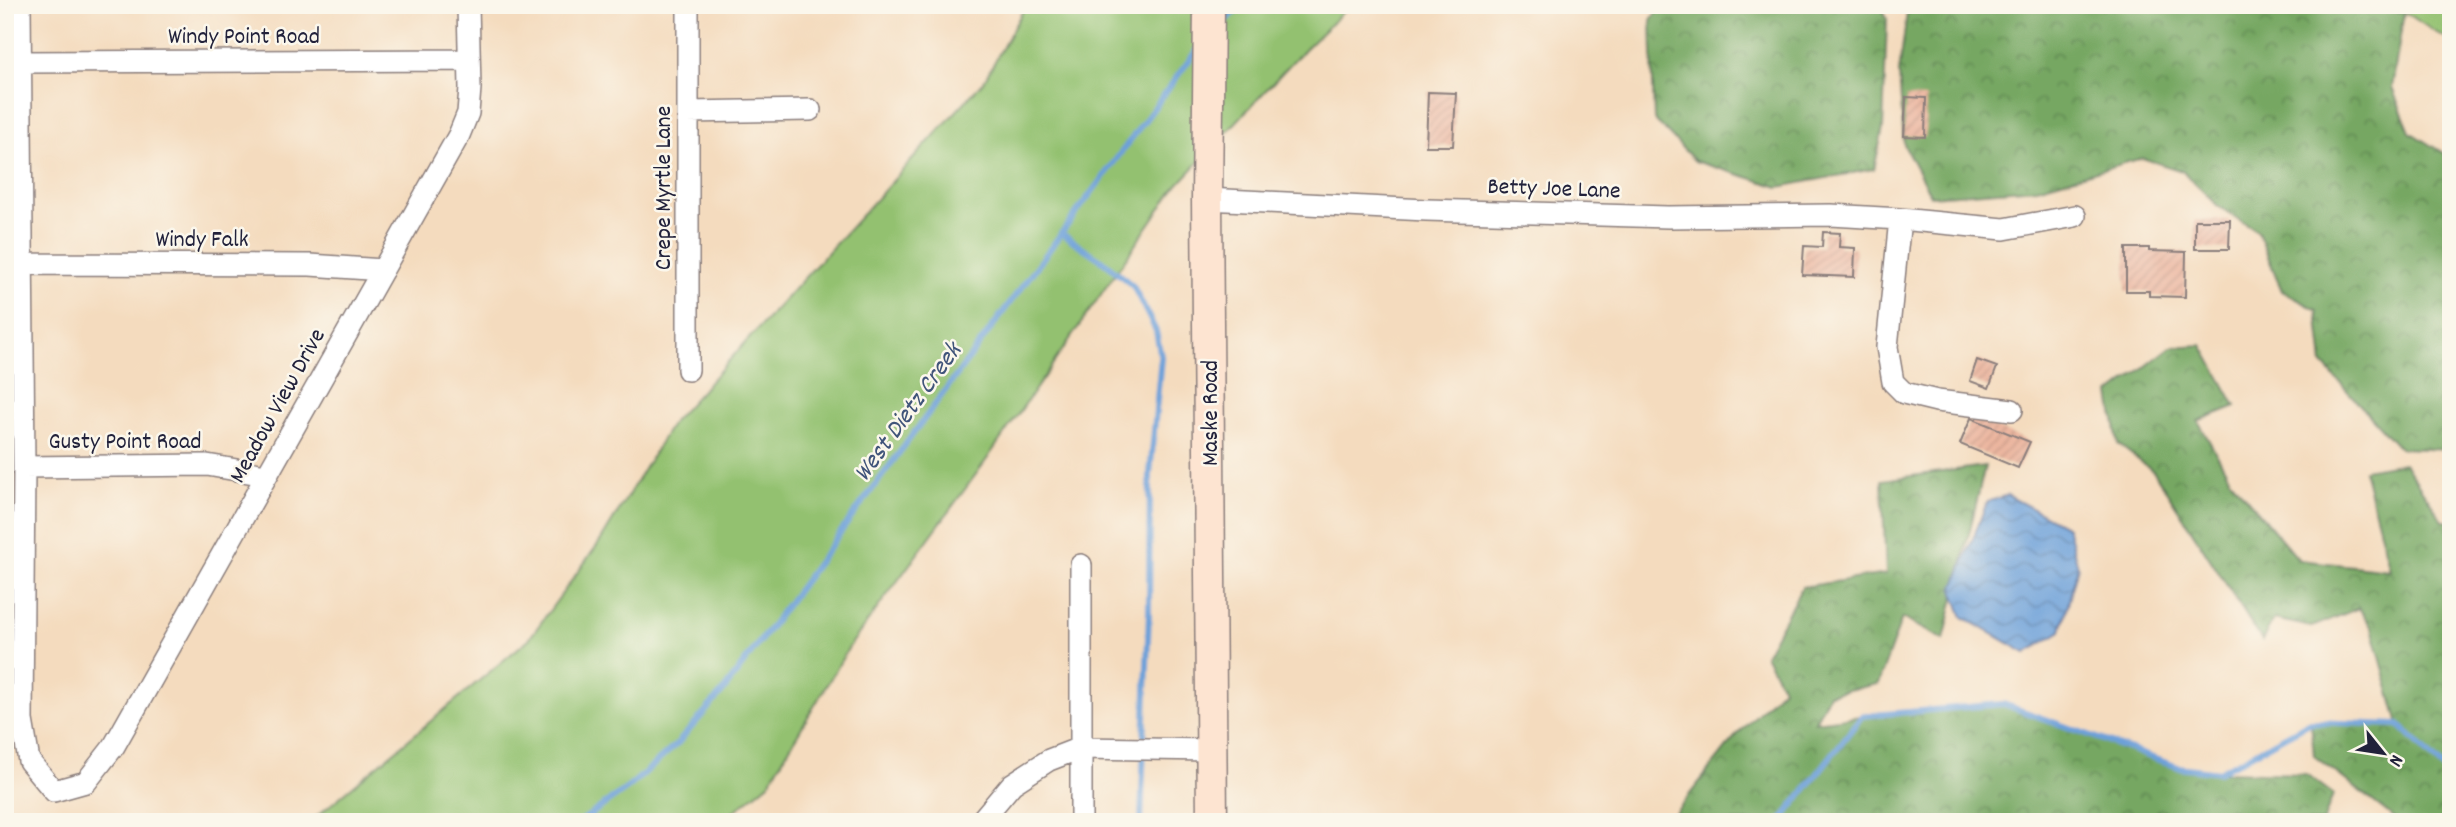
<svg xmlns="http://www.w3.org/2000/svg" width="2456" height="827" viewBox="0 0 2456 827" font-family="Dekko,sans-serif">
<defs>
<pattern id="forest-crowns" width="20" height="18" patternUnits="userSpaceOnUse" patternTransform="scale(1.75)"><rect width="20" height="18" fill="#76a762"/><path d="M2 6a3 3 0 1 1 6 0M12 15a3 3 0 1 1 6 0" fill="none" stroke="#608852"/></pattern>
<pattern id="water-waves" width="16" height="10" patternUnits="userSpaceOnUse" patternTransform="scale(1.75)"><rect width="16" height="10" fill="#6da0d9"/><path d="M0 5q4-4 8 0t8 0" fill="none" stroke="#5982b1"/></pattern>
<pattern id="building-hatch" width="6" height="6" patternUnits="userSpaceOnUse" patternTransform="scale(1.75)"><rect width="6" height="6" fill="#ebb29b"/><path d="M-1 1l2-2M0 6l6-6M5 7l2-2" fill="none" stroke="#c99986"/></pattern>
</defs>
<rect width="100%" height="100%" fill="#fbf7ec"/>
<filter id="ink" filterUnits="userSpaceOnUse"><feTurbulence type="fractalNoise" baseFrequency=".0143" numOctaves="2"/><feDisplacementMap in="SourceGraphic" scale="14" xChannelSelector="R" yChannelSelector="G"/><feConvolveMatrix kernelMatrix="1 2 1 2 8 2 1 2 1" color-interpolation-filters="sRGB"/></filter>
<filter id="wash" filterUnits="userSpaceOnUse"><feTurbulence type="fractalNoise" baseFrequency=".00686" numOctaves="4" result="noise"/><feDisplacementMap in="SourceGraphic" scale="28" xChannelSelector="R" yChannelSelector="G"/><feGaussianBlur stdDeviation="1.57" result="paint"/><feColorMatrix in="noise" values="0 0 0 0 0 0 0 0 0 0 0 0 0 0 0 0 0 1.4 0 .05"/><feComposite in="paint" operator="in"/></filter>
<g filter="url(#wash)">
<rect width="100%" height="100%" fill="#f4dbbe"/>
<!-- forest -->
<path fill="url(#forest-crowns)" stroke="#4c644e" stroke-width="2" d="M1661,5H1881L1887,19L1883,129L1874,169L1779,187L1695,161L1654,119L1651,20Z
M1908,5H2304L2404,12L2392,88L2410,132L2451,158V450L2399,448L2323,364L2317,310L2282,291L2258,232L2218,206L2182,171L2142,158L2037,188L1931,196L1904,145L1899,73Z
M2202,345L2236,406L2198,421L2231,480L2299,560L2390,570L2364,470L2404,463L2443,521L2451,522V822H2400L2314,756L2311,722L2399,725L2372,628L2359,608L2312,627L2274,619L2262,640L2154,472L2118,444L2110,394L2171,347Z
M1985,466L1944,640L1902,618L1878,684L1829,694L1815,722L1862,716L2003,704L2178,767L2219,772L2306,774L2333,794L2323,822H1668L1734,738L1783,688L1765,655L1802,587L1886,574L1882,480Z"/>
<!-- green -->
<path fill="#93c170" stroke="#5a7256" stroke-width="2" d="M1026,5H1350L1294,60L1173,190L985,462L849,647L769,783L721,822H310L529,639L601,540L672,423L984,81Z
M2304,5H2451V42L2404,12Z"/>
<!-- water -->
<path fill="url(#water-waves)" stroke="#48618a" stroke-width="2" d="M2007,495L2067,527L2078,566L2061,631L2026,653L1963,617L1953,590L1987,502Z"/>
<g fill="none" stroke-linecap="round" stroke-linejoin="round">
<!-- stream -->
<path stroke="#6da0d9" stroke-width="6" d="M1218,26L1244,5
M1061,233L1103,261L1133,286L1156,331L1161,357L1150,474L1149,613L1141,822
M580,822L630,786L677,744L724,690L1199,47
M1780,822L1862,716L2003,704L2178,767L2219,772L2311,722L2399,725L2451,776"/>
</g>
<g id="blocks">
<!-- building -->
<path fill="url(#building-hatch)" d="M1428,92L1456,93L1453,146H1426Z
M1906,97L1926,98L1925,137L1904,136Z
M2195,220H2230L2229,249H2195Z
M1823,232L1840,233L1839,247L1855,248L1854,277L1802,275L1804,246L1822,247Z
M2126,248H2149V251L2186,252L2185,297L2149,296V291H2126Z
M1977,360L1997,367L1989,388L1970,381Z
M1971,418L2030,442L2018,468L1960,444Z"/>
</g>
</g>
<g filter="url(#ink)">
<use href="#blocks" fill-opacity="0" stroke="#8b7e7c" stroke-width="2"/>
<g fill="none" stroke-linecap="round" stroke-linejoin="round">
<defs>
<path id="street" d="M20,5L24,467L22,720L29,761L54,791L86,782L114,746L459,135L468,113L470,88L468,5
M688,5V370
M20,62L468,60
M688,112L810,110
M1207,199L1426,210L1668,217L1831,215L1900,219L2004,229L2075,216
M1900,219L1887,347L1893,382L1904,393L1937,401L2012,410
M21,264L310,265L383,270
M24,467L207,465L266,475
M980,822L1012,784L1049,760L1080,748L1211,750
M1081,822V565"/>
<path id="secondary" d="M1209,5L1207,199L1212,822"/>
</defs>
<!-- street casing -->
<use href="#street" stroke="#8b7e7c" stroke-width="24"/>
<!-- secondary casing -->
<use href="#secondary" stroke="#8b7e7c" stroke-width="33"/>
<!-- street -->
<use href="#street" stroke="#fff" stroke-width="21"/>
<!-- secondary -->
<use href="#secondary" stroke="#fde4d1" stroke-width="30"/>
</g>
</g>
<g text-anchor="middle" stroke-width="5" stroke-linejoin="round" paint-order="stroke">
<!-- street labels -->
<g font-size="24" fill="#22223b" stroke="#fbf7ec">
<text x="244" y="43">Windy Point Road</text>
<text transform="translate(1554 187) rotate(2)" y="8">Betty Joe Lane</text>
<text transform="translate(662 188) rotate(-90)" y="8">Crepe Myrtle Lane</text>
<text x="202" y="246">Windy Falk</text>
<text transform="translate(276 405) rotate(-61)" y="8">Meadow View Drive</text>
<text transform="translate(1209 413) rotate(-90)" y="8">Maske Road</text>
<text x="125" y="448">Gusty Point Road</text>
</g>
<!-- water labels -->
<g font-size="26" font-style="italic" fill="#40547a" stroke="#fbf7ec">
<text transform="translate(906 411) rotate(-54)" y="9">West Dietz Creek</text>
</g>
</g>
<!-- margin -->
<rect width="2456" height="827" fill="none" stroke="#fbf7ec" stroke-width="28"/>
<!-- north arrow -->
<g transform="translate(2383 753) rotate(120)" stroke="#fbf7ec" stroke-width="5" paint-order="stroke">
<path d="M0-5L12 26L0 18L-12 26Z" fill="#22223b"/>
<text y="-10" font-size="19" font-weight="bold" text-anchor="middle" fill="#22223b">N</text>
</g>
</svg>
